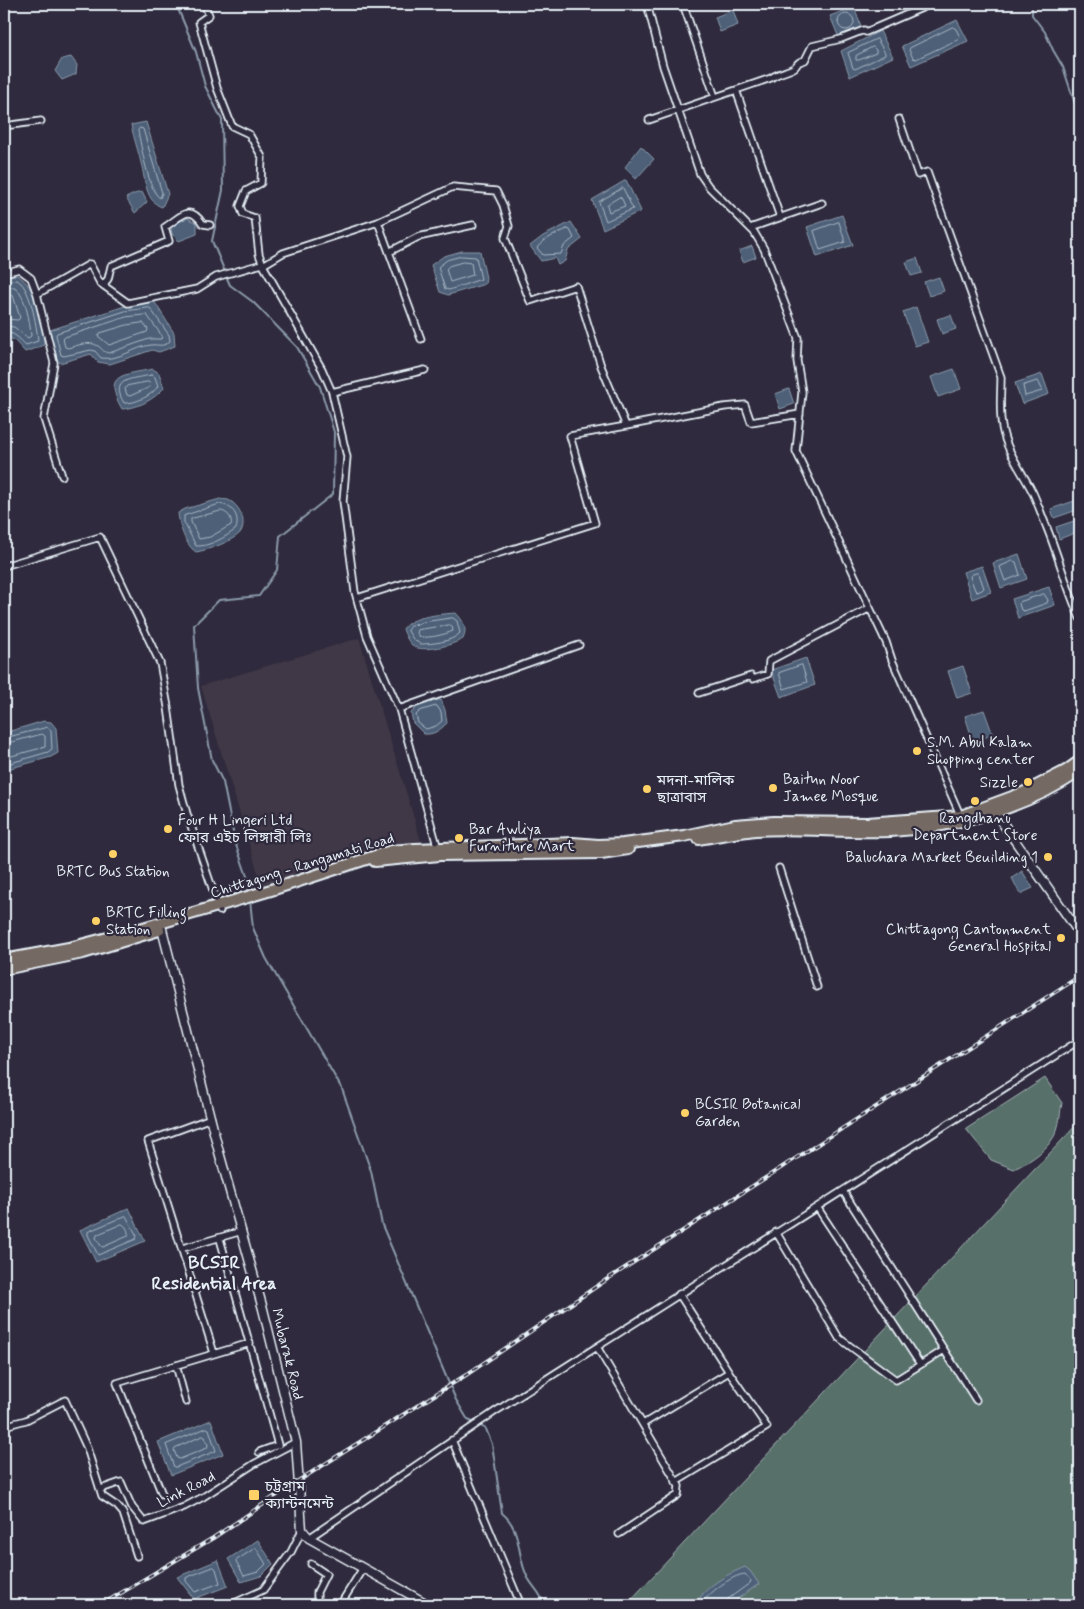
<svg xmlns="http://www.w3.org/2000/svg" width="1084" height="1609" viewBox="0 0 1084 1609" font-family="Mynerve,'Noto Sans Bengali',sans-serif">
<rect width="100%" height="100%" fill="#2f2a3d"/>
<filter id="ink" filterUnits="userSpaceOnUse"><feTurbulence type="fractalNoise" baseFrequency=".02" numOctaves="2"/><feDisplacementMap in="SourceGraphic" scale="10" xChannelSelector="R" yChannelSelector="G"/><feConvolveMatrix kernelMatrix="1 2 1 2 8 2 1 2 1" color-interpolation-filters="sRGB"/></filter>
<g filter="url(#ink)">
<!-- built -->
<path fill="#413846" d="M359,638L421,841L263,889L201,686Z"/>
<!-- green -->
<path fill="#59706b" stroke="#a0b0b2" d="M1045,1078L1062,1103C1060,1111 1060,1122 1057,1130C1050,1149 1031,1161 1014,1169L991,1160L966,1129Z
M1080,1121V1605H626Z"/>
<!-- water -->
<path fill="#4d6078" stroke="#8b9aab" d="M854,7L862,29L839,38L830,16Z
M733,10L738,25L720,32L715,17Z
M957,20L968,41L911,66L902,46Z
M880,31L893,57L850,77L841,51Z
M71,57L77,65L76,74L62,80L55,71L62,59Z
M146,122L168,194L162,207C146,202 145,180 142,167C139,153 134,139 131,125Z
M641,146L654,159L636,179L625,167Z
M626,180L641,211L603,229L592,200Z
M142,192L147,202L135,213L126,198L134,194Z
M842,215L853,245L817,257L807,227Z
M188,218L197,223V234L179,241L172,234L171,227L177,222Z
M571,222L582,239L568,250L565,261L558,265L555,258L541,261L530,246L543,236Z
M752,246L756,257L743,262L739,251Z
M462,251H480L486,278L485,284L448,295L440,292L431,265L444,256Z
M917,258L922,273L911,276L906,262Z
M17,275C38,287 42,322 44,345L25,352L15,341L8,337L4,338V276Z
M939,277L944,291L929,296L924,282Z
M154,301L174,333L175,346L159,352L152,350L110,364L98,362L91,354L60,363L56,358L50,330L125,306H133Z
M916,307L928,342L915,346L903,312Z
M951,315L956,329L942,334L937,319Z
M153,369L159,373L164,388C153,400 138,408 122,409C101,373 125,375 153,369Z
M954,369L961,389L938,397L931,377Z
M1042,374L1049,394L1022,404L1015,383Z
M789,389L794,404L780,409L775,394Z
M220,499C222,500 225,499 228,500C239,504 248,522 240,533C231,542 208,550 196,552C185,545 179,525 178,513L185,509Z
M1080,499V509L1054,518L1051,509Z
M1080,519V531L1059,539L1056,527Z
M1019,554L1027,579L1001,588L993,563Z
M982,566L991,592L972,599L963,572Z
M1049,587L1055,605L1018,618L1012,599Z
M456,613C463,620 468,629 463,639C453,645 423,653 413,646C408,642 405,635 403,629C410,616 442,614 456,613Z
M806,658L815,685L781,697L771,670Z
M963,666L972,693L957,698L948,671Z
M437,700H441L445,710L447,723C440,730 434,735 424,734L413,723L411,713L417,707Z
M984,710L993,735L973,741L965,716Z
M44,721L51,722L56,728L58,753L51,757L4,770V733Z
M1022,871L1033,888L1020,894L1012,878Z
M129,1208L145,1241L96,1262L80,1230Z
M211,1420L223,1454L171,1475L158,1442Z
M258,1540L273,1564L261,1576L241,1582L228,1559Z
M218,1560L228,1586L194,1599L177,1577Z
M745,1567L750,1571L759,1584L728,1605H696C703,1587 728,1574 745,1567Z"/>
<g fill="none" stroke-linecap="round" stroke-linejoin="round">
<!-- shore -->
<path stroke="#aab7c5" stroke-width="1" d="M838 22a8 8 0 1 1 16 0a8 8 0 1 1-16 0Z
M953,27L956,29L960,37L959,39L916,59L913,58L909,50L910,48Z
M877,39L885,53V55L855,69L853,68L848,53Z
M873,47L876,50V53L859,60H856V56Z
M140,128L143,129L162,193L160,198C149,192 141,145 138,131Z
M623,188L633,209L606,221L599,202Z
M620,197L622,199L625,206L609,212L607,205Z
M839,222L845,242L820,250L814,231Z
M567,229L570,230L574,238L564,246L561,254L543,255L537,248C543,239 557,234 567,229Z
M462,256L476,257L481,279L449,290L445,289L438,267L447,260Z
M463,262L471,263L473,275L450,282L446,269L449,266Z
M4,281C7,281 12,279 16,280C30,283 37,328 38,341L26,345C19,339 14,331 4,333
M4,287H15C26,297 30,322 31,336L28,338L14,327L4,326
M4,295H13L20,318L18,320L4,319
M150,308L169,335L170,341C162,348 160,344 151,345C134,347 119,361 101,358L95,351L91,350L64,356L61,355L56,335L57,333L125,311Z
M147,315L162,336L161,339H149L109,353C102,352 103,349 98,346C90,340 76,346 68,348L65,347L63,339L65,337L126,317Z
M143,323L148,329L147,332L109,345L98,336L100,333L127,325Z
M151,375L155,377L158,386C153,395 135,404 124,403C109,378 133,379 151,375Z
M1038,381L1042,389V391L1025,396L1023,386Z
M148,382L151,384L150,387L130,396L127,395L125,389L127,386Z
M220,504C233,506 240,516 236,529C226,537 209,547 196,546L184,522V516Z
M221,511C228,512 233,519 231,525L210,537L199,539L191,522V519Z
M1013,561L1016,562L1020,575L1005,581L1000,567Z
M977,573L979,574L984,588L982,590L977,592L975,590L970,577L971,575Z
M1044,594L1048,600L1047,603L1024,611L1021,610L1019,604L1020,602Z
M453,618L457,621L460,633C452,642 432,644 420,644L413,639L408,631L409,627L423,622Z
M450,625L452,626L453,631C443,635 431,638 420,637L417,633L418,630Z
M802,665L807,682L784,689L779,673Z
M437,706L441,712L442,721L436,726L426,729L418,723L416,715L420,711Z
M4,738L48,727L51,731L52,749L48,752L4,765
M4,744L42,734L45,736V747L4,758
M126,1216L137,1236L136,1239L98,1255L88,1235V1232Z
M122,1224C126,1225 129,1232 128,1236L103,1247L101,1246L96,1238L97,1235Z
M207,1428L209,1429L216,1451L176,1467H174L166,1445Z
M203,1436L205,1437L208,1445L207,1448L180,1459L177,1458L174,1450L175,1448Z
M256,1548L266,1564L258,1572L244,1576L236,1561Z
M214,1567L216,1569L220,1583L195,1592L186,1581V1578Z
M701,1605C708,1593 732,1575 745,1574L751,1581L750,1583L728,1599L726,1605"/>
<!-- stream -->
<path stroke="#8b9aab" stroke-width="2" d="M176,4L196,52L205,86L222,120L223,190L212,241L225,272
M1032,4V15L1045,32L1053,50L1063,67L1080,119
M226,276L230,285L253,302L297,347L320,387L334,432L333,494L280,536L277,570L259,596L219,600L194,625L198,688L212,760L223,782L235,842L249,882L250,893
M250,900L253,928L266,958L342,1089L371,1171L382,1225L456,1400L468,1420L475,1423
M479,1425L486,1429L492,1444L502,1513C523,1530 516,1557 528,1578C534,1589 541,1592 544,1605"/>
<defs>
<path id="street" d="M204,4L209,15L199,22L217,88L232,126L249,134L262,157L261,183L246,191L240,206L243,214L255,218L259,254L263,265L322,369L332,392
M647,4L663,66L700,174L709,187L754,232L764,249L798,338L797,361L802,392L796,451L886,642L892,660L961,817
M683,4L715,97
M736,90L780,217
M899,119L918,175L927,172L1001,377C1001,394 999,411 1002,427C1006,451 1022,471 1033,493C1038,504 1042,516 1047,528C1059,558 1067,589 1080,618
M649,120L771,78C777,73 790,71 795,67C799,62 798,62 805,60L812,46L841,39L864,30L866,32L931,4
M4,126L41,121
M378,222L453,187L496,191L503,205L509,226L505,238L530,301L576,286L601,366L626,426L724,407L745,405L751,422L800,414
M750,228L822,203
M389,252L418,237L473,225
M263,265L283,253L378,222L421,339
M4,273L19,269L31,278L37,294L54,363L44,419L62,476
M103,285L108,279L111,266L169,241L165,227C181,217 189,203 203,224L210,225
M37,294L90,264L100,283L128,303L197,289L216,277L262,264
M425,370L332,392L347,457L343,501L355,592L367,636L399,709L438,849
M4,566L100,537L160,663L168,707L179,785L187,814L220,911
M357,598L595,523L570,436L626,426
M699,693L751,676L753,679L768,674L769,661L870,608
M399,709L579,645
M779,868L817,987
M211,1118L148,1141L214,1353
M843,1191L976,1400
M817,1207L920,1364
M776,1232L839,1338L896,1380L944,1350
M220,1239L278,1445L259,1452
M183,1248L242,1231
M597,1347L679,1486L678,1495L619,1534
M176,1365L186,1402
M643,1424L729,1372
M4,1426L26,1420L65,1400L87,1448L102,1496L117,1506L123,1513L137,1556
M452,1440L521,1605
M676,1482L767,1427L729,1372L679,1294
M101,1489L121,1482L132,1507L144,1522L184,1507L203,1497L254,1464L296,1442
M162,1494L117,1383L250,1343
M309,1538L496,1411L1080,1040
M311,1564L326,1574L317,1592V1605
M230,1605L263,1590L291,1552L302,1530
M340,1605L363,1568"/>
<path id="secondary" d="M995,812L1080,934
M162,929L219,1152L263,1309L296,1442L302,1530L309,1538L429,1605"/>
<path id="highway" d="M699,839C717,836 736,832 755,830C800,827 846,833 891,831C958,827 1025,808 1080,771
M375,861L440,855L601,853L628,849
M4,960L69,948L123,934L271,890L391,851L415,849L573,843L598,845L623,844L684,836L735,825L774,822L867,823L961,816L1023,793L1066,771L1080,761
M4,969L83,953L159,930"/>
</defs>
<!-- street casing -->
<use href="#street" stroke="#e8f1f8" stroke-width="9"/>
<!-- secondary casing -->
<use href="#secondary" stroke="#e8f1f8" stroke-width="11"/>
<!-- highway casing -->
<use href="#highway" stroke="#e8f1f8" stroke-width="14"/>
<!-- street -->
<use href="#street" stroke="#2f2a3d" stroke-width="5.5"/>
<!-- secondary -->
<use href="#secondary" stroke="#2f2a3d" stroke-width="8"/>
<!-- highway -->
<use href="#highway" stroke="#756964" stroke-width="10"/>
<defs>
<path id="rail" d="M101,1605L213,1538L298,1481L466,1375L606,1280L1080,976"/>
</defs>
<!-- rail casing -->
<use href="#rail" stroke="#e8f1f8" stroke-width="4"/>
<!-- rail -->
<use href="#rail" stroke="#2f2a3d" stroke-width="2" stroke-dasharray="5.5" stroke-linecap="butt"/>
</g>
</g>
<!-- markers -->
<g fill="#ffd166" stroke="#2f2a3d" stroke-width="2">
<circle cx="917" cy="751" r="5"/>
<circle cx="1028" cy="782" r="5"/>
<circle cx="773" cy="788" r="5"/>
<circle cx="647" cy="789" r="5"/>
<circle cx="975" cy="801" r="5"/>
<circle cx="168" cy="829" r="5"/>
<circle cx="459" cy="838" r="5"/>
<circle cx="113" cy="854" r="5"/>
<circle cx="1048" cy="857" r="5"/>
<circle cx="96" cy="921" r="5"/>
<circle cx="1061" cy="938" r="5"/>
<circle cx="685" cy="1113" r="5"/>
<rect x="248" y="1489" width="12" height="12" rx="2.5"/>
</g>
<g text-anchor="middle" stroke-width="4.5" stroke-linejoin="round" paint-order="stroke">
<!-- poi labels -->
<g font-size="15" fill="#e8f1f8" stroke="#2f2a3d" text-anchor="start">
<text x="927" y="747">S.M. Abul Kalam<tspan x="927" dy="17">Shopping center</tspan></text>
<text x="783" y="784">Baitun Noor<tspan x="783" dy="17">Jamee Mosque</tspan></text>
<text x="657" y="785">মদনা-মালিক<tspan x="657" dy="17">ছাত্রাবাস</tspan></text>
<text x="1018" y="787" text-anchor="end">Sizzle</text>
<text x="975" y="823" text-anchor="middle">Rangdhanu<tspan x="975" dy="17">Department Store</tspan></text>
<text x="178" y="825">Four H Lingeri Ltd<tspan x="178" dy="17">ফোর এইচ লিঙ্গারী লিঃ</tspan></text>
<text x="469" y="834">Bar Awliya<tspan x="469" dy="17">Furniture Mart</tspan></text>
<text x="1038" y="862" text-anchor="end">Baluchara Market Beuilding 1</text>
<text x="113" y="876" text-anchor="middle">BRTC Bus Station</text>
<text x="106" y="917">BRTC Filling<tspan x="106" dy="17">Station</tspan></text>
<text x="1051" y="934" text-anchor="end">Chittagong Cantonment<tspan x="1051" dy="17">General Hospital</tspan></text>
<text x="695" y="1109">BCSIR Botanical<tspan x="695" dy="17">Garden</tspan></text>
<text x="265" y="1491">চট্টগ্রাম<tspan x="265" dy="17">ক্যান্টনমেন্ট</tspan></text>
</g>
<!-- street labels -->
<g font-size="15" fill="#e8f1f8" stroke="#2f2a3d">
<text transform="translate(302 865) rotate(-17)" y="5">Chittagong - Rangamati Road</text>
<text transform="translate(288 1354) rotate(76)" y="5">Mubarak Road</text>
<text transform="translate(186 1489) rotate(-27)" y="5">Link Road</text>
</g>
<!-- quarter labels -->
<g font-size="18" font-weight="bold" fill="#e8f1f8" stroke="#2f2a3d">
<text x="214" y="1268">BCSIR<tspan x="214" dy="21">Residential Area</tspan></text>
</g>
</g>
<!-- margin -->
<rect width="1084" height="1609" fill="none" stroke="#2f2a3d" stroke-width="20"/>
<rect x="10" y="10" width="1064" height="1589" fill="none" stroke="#e8f1f8" stroke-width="2" filter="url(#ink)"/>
</svg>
